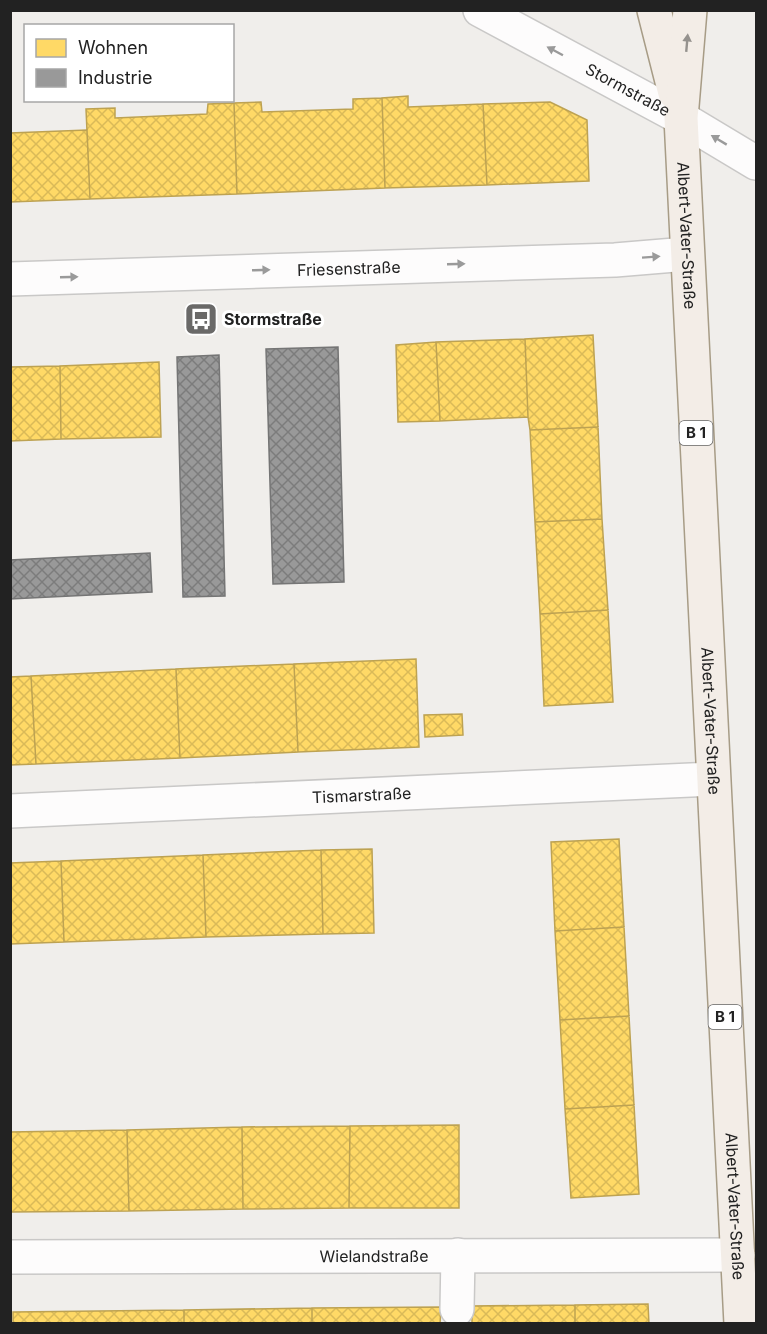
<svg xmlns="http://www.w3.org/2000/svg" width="767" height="1334" viewBox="0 0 767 1334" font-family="Inter,sans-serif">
<defs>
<pattern id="homes-cross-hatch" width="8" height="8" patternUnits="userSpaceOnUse" patternTransform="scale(1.5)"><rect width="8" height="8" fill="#ffd966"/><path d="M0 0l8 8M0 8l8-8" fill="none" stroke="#daba58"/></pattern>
<pattern id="industry-cross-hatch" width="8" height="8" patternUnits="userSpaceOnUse" patternTransform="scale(1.5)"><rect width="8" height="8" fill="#999"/><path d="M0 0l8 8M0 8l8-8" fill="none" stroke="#7c7c7c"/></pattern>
</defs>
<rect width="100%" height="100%" fill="#f0eeeb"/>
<!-- homes -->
<path fill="url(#homes-cross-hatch)" stroke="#bda252" stroke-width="1.5" d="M408,96V107L483,104L487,185L385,188L382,98Z
M382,98L385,188L237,194L234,103L261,102L262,112L353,109V99Z
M550,102L587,120L589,181L487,185L483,104Z
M234,103L237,194L90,199L86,109L115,108V118L207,114L208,104Z
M87,130L90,199L10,202V133Z
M593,335L598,427L530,430L528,417L525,339Z
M525,339L528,417L440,421L436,342Z
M436,342L440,421L398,422L396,345Z
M159,362L161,437L61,439L60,366Z
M60,366L61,439L10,441V367Z
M598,427L602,519L535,522L530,430Z
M602,519L608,610L540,614L535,522Z
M608,610L613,702L544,706L540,614Z
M416,659L419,747L298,752L294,664Z
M294,664L298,752L180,758L176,669Z
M176,669L180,758L36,764L31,676Z
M31,676L36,764L10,765V677Z
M462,714L463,735L425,737L424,715Z
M619,839L624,927L555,931L551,842Z
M372,849L374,933L323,934L321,850Z
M321,850L323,934L206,937L203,855Z
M203,855L206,937L64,942L61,861Z
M61,861L64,942L10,944V863Z
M624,927L629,1016L560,1020L555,931Z
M629,1016L634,1105L565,1109L560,1020Z
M634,1105L639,1194L571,1198L565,1109Z
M459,1125V1208H349L350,1126Z
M350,1126L349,1208L243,1209L242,1127Z
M242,1127L243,1209L129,1211L127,1130Z
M127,1130L129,1211L10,1212V1132Z
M648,1304L649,1324H575V1305Z
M575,1305V1324H472V1309L471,1306Z
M441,1307L440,1324H312V1308Z
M312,1308V1324H184V1310Z
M184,1310V1324H13V1312Z"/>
<!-- industry -->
<path fill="url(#industry-cross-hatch)" stroke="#757575" stroke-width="1.5" d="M338,347L344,582L273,584L266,349Z
M219,355L225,596L183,597L177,357Z
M150,553L152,592L10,599V560Z"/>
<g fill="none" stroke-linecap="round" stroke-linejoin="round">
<defs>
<g id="minor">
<path id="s1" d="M480,10L681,118L756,163"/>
<path id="s2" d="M10,279L615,260L687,254"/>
<path id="s3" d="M10,811L713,779"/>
<path id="s4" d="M10,1257L738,1255"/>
<path d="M457,1309L458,1255"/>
</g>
<g id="major">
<path d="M654,10L675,93"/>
<path id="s5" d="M690,10L681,118L741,1324"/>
</g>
</defs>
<!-- minor casing -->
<use href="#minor" stroke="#c9c8c7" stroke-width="36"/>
<!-- major casing -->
<use href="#major" stroke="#a79c86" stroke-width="36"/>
<!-- minor -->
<use href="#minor" stroke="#fdfcfc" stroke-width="33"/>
<!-- major -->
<use href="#major" stroke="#f3ede7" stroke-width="33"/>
</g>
<!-- one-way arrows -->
<defs><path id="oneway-solid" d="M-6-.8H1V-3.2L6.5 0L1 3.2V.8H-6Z" transform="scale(1.5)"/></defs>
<use fill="#95928e" href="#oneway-solid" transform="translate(687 43) rotate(-85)"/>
<g fill="#9a9a9a">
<use href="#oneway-solid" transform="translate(555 51) rotate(-152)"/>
<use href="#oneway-solid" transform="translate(719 140) rotate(-149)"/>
<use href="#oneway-solid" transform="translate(651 257) rotate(-4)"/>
<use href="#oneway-solid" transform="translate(456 264) rotate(-2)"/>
<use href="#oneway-solid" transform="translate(261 270) rotate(-2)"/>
<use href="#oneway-solid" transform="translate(69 277) rotate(-2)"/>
</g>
<!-- icons -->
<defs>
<symbol id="bus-square" viewBox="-11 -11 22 22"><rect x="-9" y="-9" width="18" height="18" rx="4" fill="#6a6968" stroke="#fff"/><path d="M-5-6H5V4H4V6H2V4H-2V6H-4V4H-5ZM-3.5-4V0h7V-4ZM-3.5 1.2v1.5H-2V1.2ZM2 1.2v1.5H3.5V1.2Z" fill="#fff"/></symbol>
</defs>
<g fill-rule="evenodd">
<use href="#bus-square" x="182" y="300" width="38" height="38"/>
</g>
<g text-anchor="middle" stroke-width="6" stroke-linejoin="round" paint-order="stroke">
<!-- shield labels -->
<g fill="#fff" stroke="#646464" stroke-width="1.5">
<rect x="679.5" y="421" width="33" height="24" rx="4.5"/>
<rect x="708.5" y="1005" width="33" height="24" rx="4.5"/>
</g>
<g font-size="15" font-weight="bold" fill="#222">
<text x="696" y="438">B 1</text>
<text x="725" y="1022">B 1</text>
</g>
<!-- street labels -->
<g font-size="16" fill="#222" stroke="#fff">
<text dy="6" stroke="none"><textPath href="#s1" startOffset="168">Stormstraße</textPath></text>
<text dy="6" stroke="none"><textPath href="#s5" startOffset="226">Albert-Vater-Straße</textPath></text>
<text dy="6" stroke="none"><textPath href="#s2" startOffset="339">Friesenstraße</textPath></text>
<text dy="6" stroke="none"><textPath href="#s5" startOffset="712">Albert-Vater-Straße</textPath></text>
<text dy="6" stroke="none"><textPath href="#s3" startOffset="352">Tismarstraße</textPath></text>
<text dy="6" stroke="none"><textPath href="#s5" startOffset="1198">Albert-Vater-Straße</textPath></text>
<text dy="6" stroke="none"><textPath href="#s4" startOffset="364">Wielandstraße</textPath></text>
</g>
<!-- poi labels -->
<g font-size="16" font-weight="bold" fill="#222" stroke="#fff" text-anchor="start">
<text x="224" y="325">Stormstraße</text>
</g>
</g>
<!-- border -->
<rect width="767" height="1334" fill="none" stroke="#222222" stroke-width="24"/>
<!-- legend -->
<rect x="24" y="24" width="210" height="78" fill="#ffffff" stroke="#a7a7a7" stroke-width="1.5"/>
<rect x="36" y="39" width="30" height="18" fill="#ffd966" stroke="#a7a7a7" stroke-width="1.5"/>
<text x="78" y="54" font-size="18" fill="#222222">Wohnen</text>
<rect x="36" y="69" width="30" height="18" fill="#999999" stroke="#a7a7a7" stroke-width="1.5"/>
<text x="78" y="84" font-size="18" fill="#222222">Industrie</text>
</svg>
